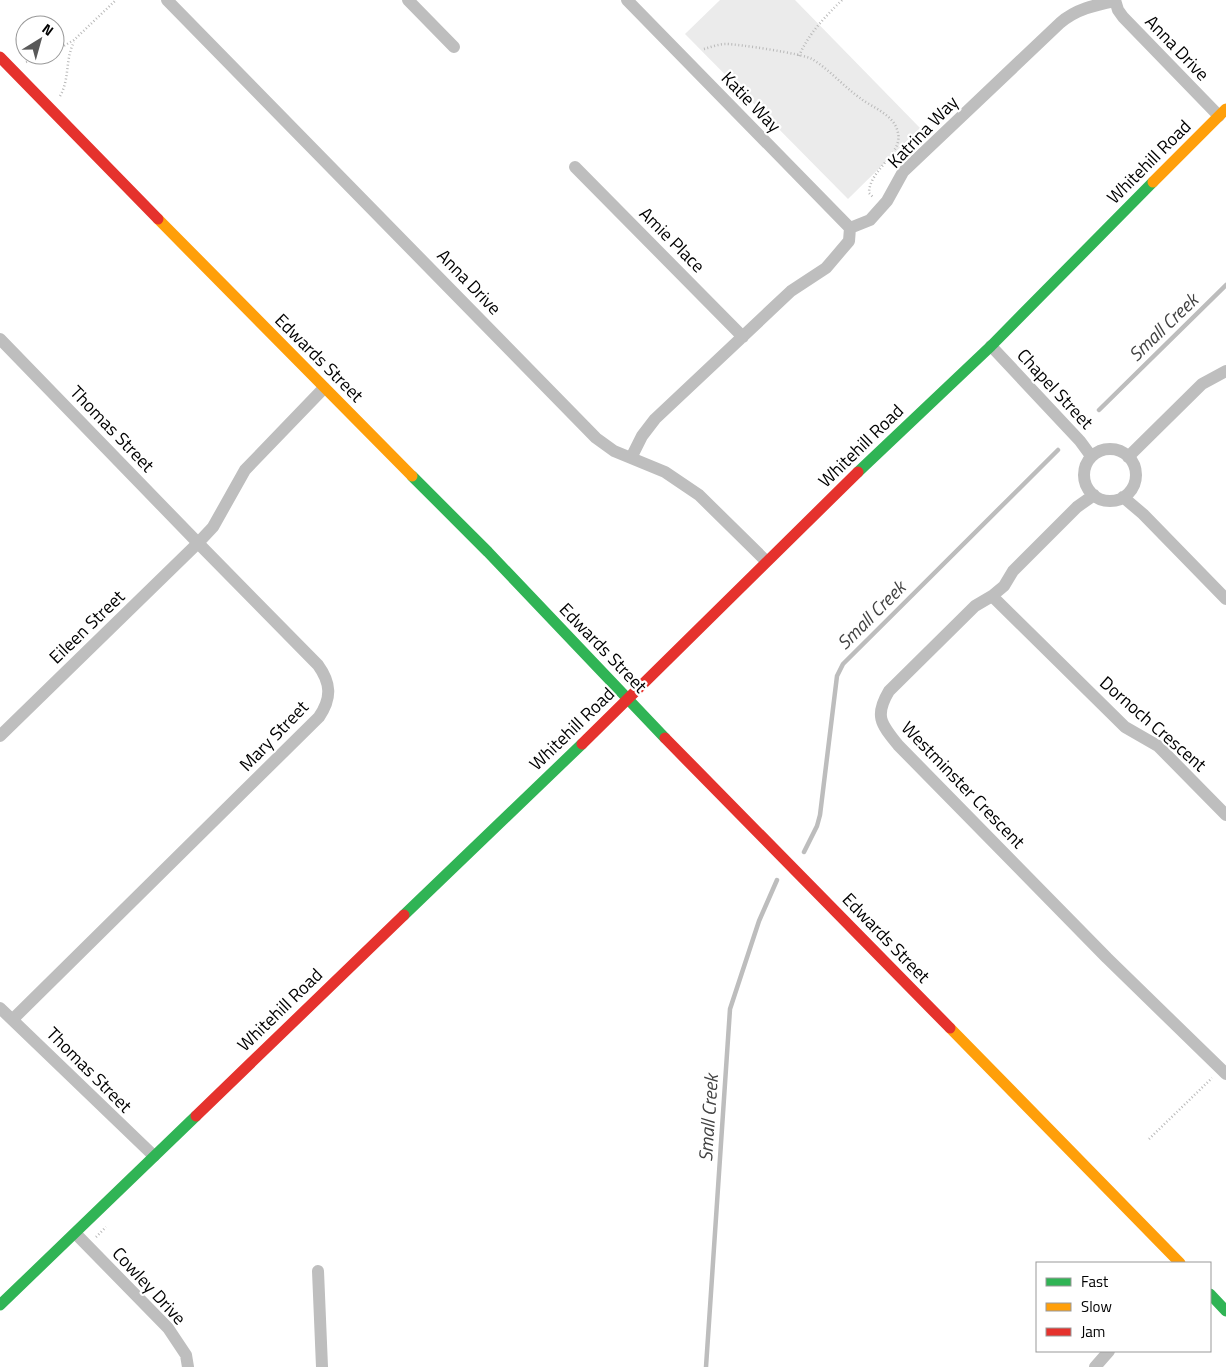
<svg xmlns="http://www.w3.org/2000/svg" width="1226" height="1367" viewBox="0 0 1226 1367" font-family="'Titillium Web',sans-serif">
<rect width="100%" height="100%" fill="#fff"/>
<!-- green -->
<path fill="#ebebeb" d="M720,0H795L920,128L848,199L685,34Z"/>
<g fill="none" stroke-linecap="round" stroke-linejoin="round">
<!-- stream -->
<path stroke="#bdbdbd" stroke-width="4.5" d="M1099,410L1226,285
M804,852L817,826L820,815L837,676L843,664L1058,450
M706,1367L730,1009L759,921L777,880"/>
<!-- path -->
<path stroke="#b9b9b9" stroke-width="2.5" stroke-dasharray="1 2.5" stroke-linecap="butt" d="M704,49C711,47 719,44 726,44C738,44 804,54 812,59C830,70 843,86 860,98C873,108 895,115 898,133C903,154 869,170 869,193L874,198
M55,51L74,40L116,0
M799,56C809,33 825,17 842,0
M26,62L45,55
M60,96C70,79 65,59 74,42
M1149,1139L1212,1078
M96,1237L106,1227"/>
<!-- street -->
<path stroke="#bebebe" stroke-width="12" d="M167,0L596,438L614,451L665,472L699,495L766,561
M408,0L454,47
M627,0L850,228
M1115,0L1118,10L1123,17L1219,116
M575,167L743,337
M0,339L198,543L0,736
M991,346L1080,441L1091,456
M1084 475a26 26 0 1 1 52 0a26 26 0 1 1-52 0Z
M1128,457L1202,384L1226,371
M631,458L642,436L655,419L791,291L826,268L849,241L850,228L870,220L887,201L903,172L1060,23C1076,9 1095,5 1115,1
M1094,495L1077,507L1013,571L1004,586L992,596L975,606L889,691C874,716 881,724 898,745L1107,958L1226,1074
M1123,497L1143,514L1226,599
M992,596L1125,727L1158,746L1226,815
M0,1008L154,1156
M13,1019L319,717C332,698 331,683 318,665L198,543L213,527L245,470L324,388
M76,1234L168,1328L186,1355L188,1367
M318,1271L322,1367
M1095,1367L1109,1351"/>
<!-- fast -->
<path stroke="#30b455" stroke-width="11" d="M858,472L991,346L1153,182
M412,476L488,552L665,738
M404,915L582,744
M1210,1294L1226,1311
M0,1305L196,1116"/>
<!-- slow -->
<path stroke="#ff9f0a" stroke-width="11" d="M1153,182L1226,109
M158,219L412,476
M950,1028L1180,1263"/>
<!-- jam -->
<path stroke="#e5322d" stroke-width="11" d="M0,57L158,219
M665,738L950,1028
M582,744L858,472
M196,1116L404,915"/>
</g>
<g text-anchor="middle" stroke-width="4.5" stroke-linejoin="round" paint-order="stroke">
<!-- street labels -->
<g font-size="18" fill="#000" stroke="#fff">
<text transform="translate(1177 48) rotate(46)" y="6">Anna Drive</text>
<text transform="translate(751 102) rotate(46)" y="6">Katie Way</text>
<text transform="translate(923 132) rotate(-46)" y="6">Katrina Way</text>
<text transform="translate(1149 162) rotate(-45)" y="6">Whitehill Road</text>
<text transform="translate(672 240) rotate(45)" y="6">Amie Place</text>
<text transform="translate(469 282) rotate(46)" y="6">Anna Drive</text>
<text transform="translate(319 358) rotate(45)" y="6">Edwards Street</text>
<text transform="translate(1055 389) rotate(47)" y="6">Chapel Street</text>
<text transform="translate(112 429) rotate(46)" y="6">Thomas Street</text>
<text transform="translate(861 446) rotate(-44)" y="6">Whitehill Road</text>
<text transform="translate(87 627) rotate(-44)" y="6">Eileen Street</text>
<text transform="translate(603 648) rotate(46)" y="6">Edwards Street</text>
<text transform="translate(1153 724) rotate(41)" y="6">Dornoch Crescent</text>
<text transform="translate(572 729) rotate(-44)" y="6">Whitehill Road</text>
<text transform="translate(274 736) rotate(-46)" y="6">Mary Street</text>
<text transform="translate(963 785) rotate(46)" y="6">Westminster Crescent</text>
<text transform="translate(886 938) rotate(46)" y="6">Edwards Street</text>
<text transform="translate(280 1010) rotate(-44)" y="6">Whitehill Road</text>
<text transform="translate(89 1070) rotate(45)" y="6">Thomas Street</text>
<text transform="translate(149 1286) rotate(47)" y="6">Cowley Drive</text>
</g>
<!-- water labels -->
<g font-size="19" font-style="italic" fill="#424242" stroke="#fff">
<text transform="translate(1163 327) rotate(-44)" y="7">Small Creek</text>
<text transform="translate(871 615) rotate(-45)" y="7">Small Creek</text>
<text transform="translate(708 1118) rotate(-86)" y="7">Small Creek</text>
</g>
</g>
<!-- legend -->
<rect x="1036" y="1262" width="175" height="90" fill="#ffffff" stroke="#999999"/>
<rect x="1046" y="1278" width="25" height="8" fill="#30b455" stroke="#999999"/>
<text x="1081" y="1287" font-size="15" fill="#000000">Fast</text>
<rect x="1046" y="1303" width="25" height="8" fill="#ff9f0a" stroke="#999999"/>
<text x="1081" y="1312" font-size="15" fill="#000000">Slow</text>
<rect x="1046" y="1328" width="25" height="8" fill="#e5322d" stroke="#999999"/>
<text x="1081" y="1337" font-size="15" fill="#000000">Jam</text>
<!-- north arrow -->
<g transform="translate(40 40) rotate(37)"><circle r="24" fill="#ffffff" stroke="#999999"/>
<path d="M0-4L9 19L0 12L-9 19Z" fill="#595959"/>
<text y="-8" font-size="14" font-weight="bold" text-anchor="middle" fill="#000000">N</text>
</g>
</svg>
